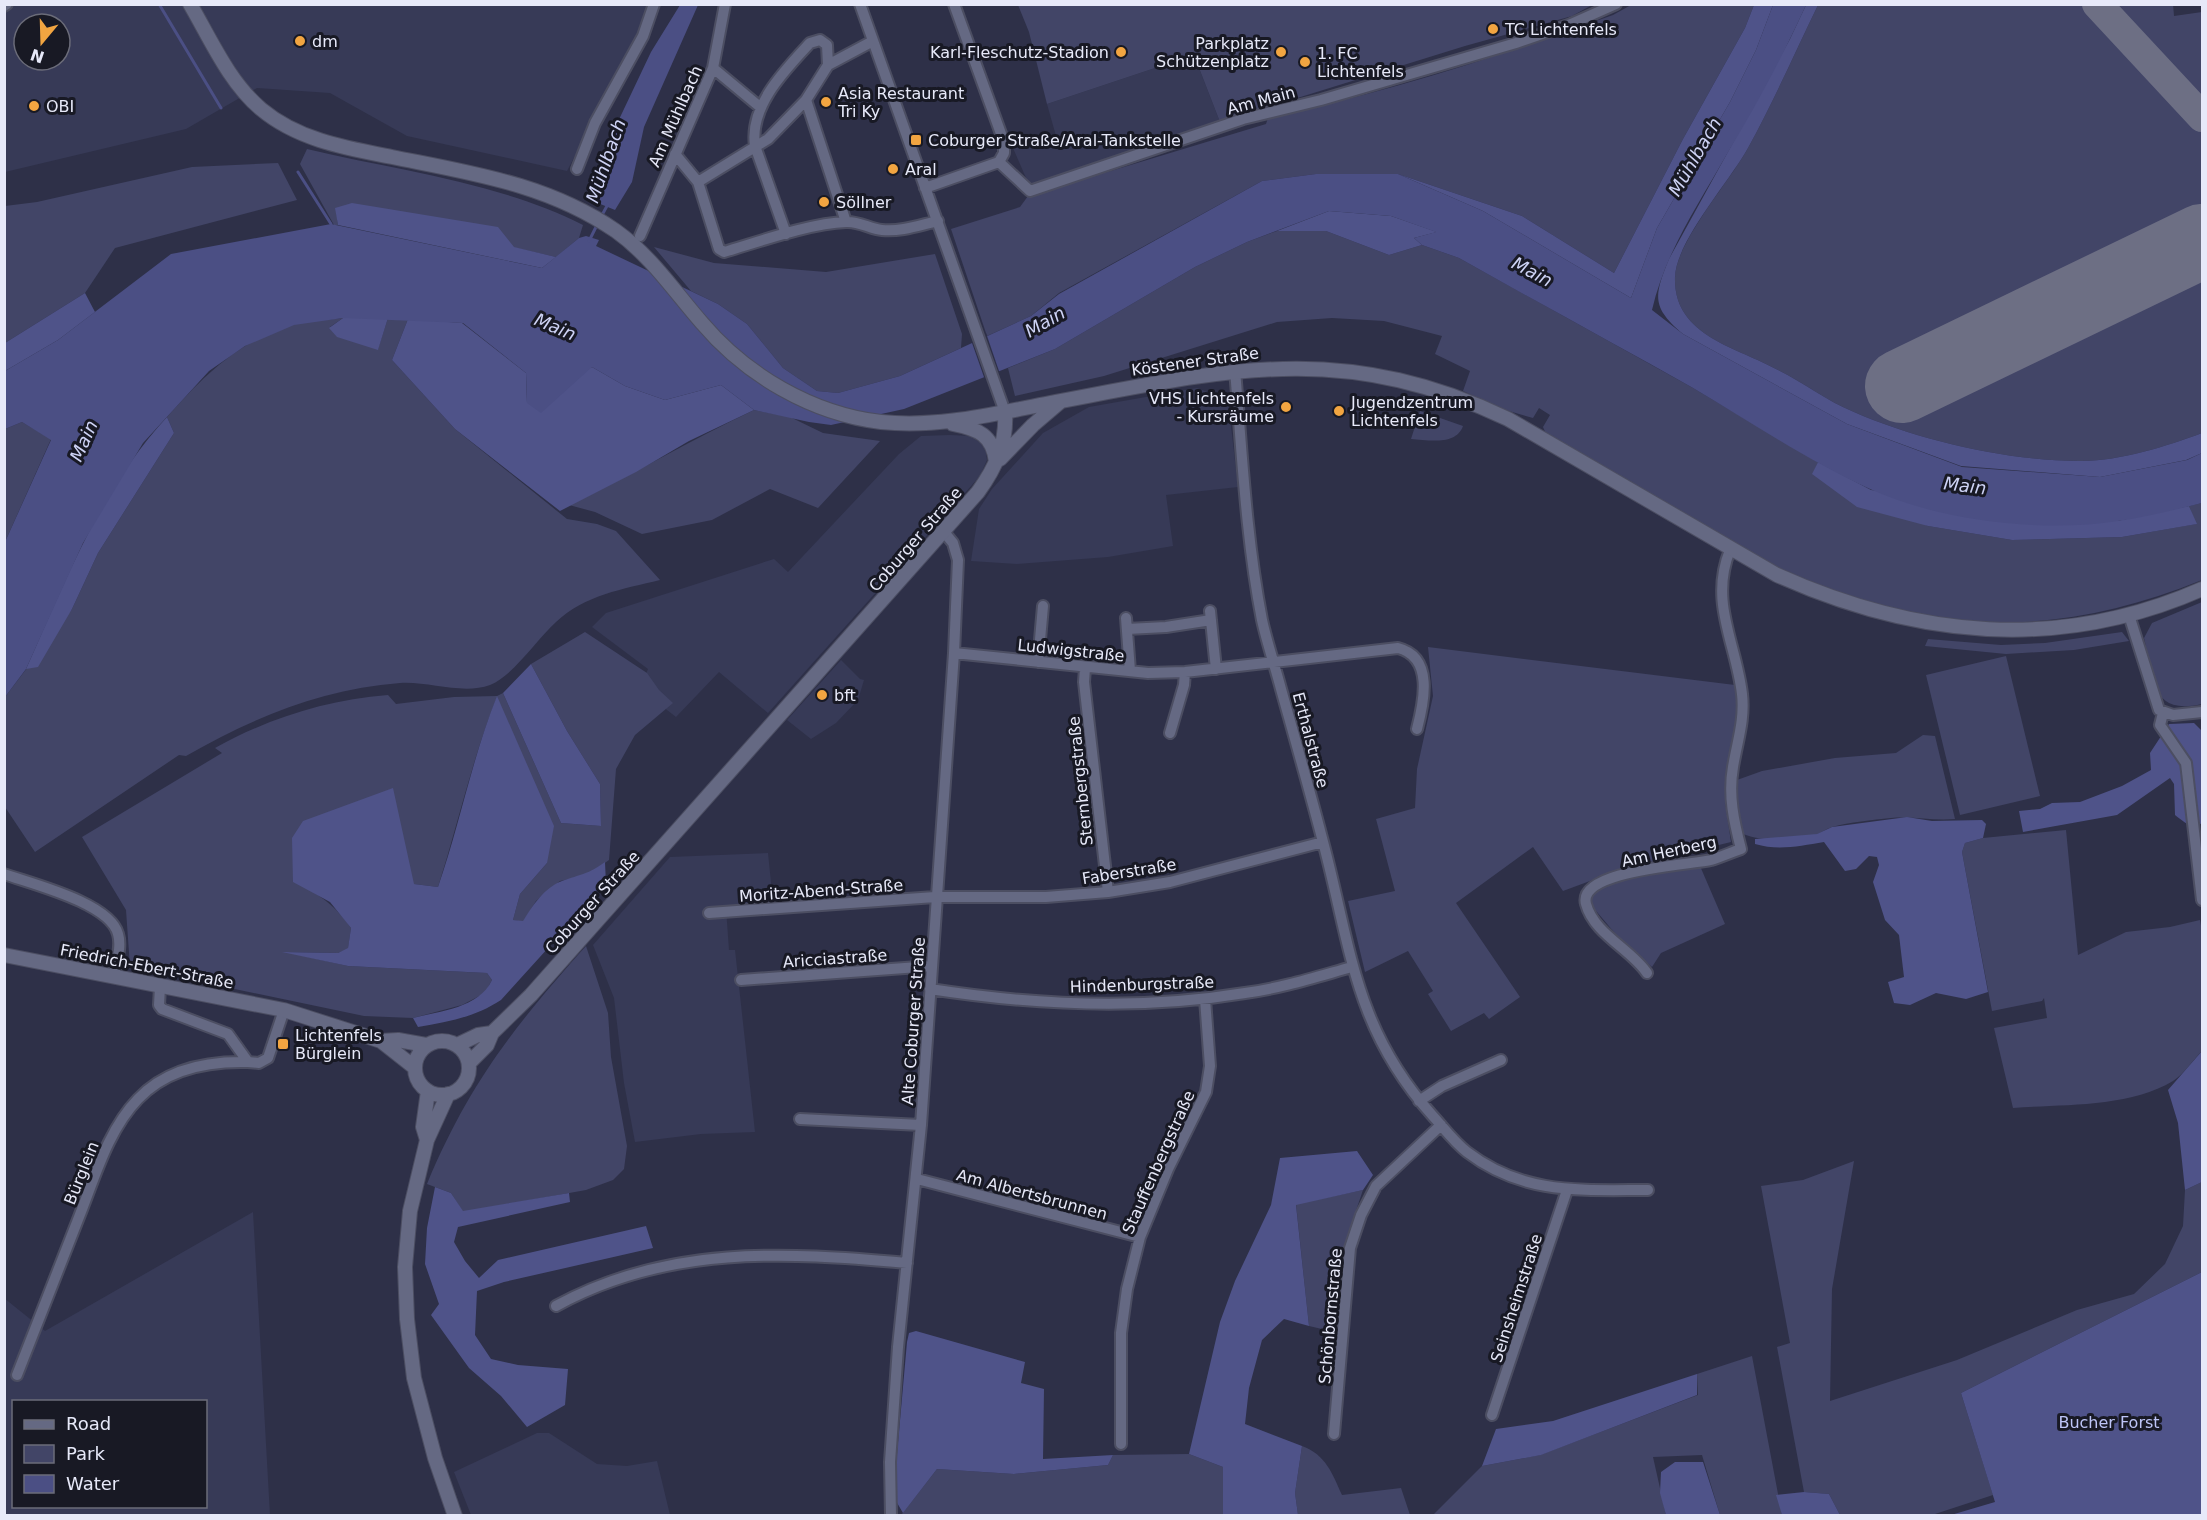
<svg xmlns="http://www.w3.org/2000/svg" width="2207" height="1520" viewBox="0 0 2207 1520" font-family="'DejaVu Sans',sans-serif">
<rect width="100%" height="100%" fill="#2e3048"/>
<!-- built -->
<path fill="#373a57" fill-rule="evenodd" d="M4,5H649L644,23L567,171L407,136L330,93L257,88L186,129L5,172ZM24,24H60V60H24Z
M1194,55L1220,122L1030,187L1013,148L1056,136L1047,104Z
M1197,388L1228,400L1238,487L1166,495L1173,546L1108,557L1017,564L971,561L979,509L992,489L1043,433L1089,407Z
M950,435L971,436L985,446L987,460L980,476L768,713L719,672L676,717L640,689L648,669L592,627L606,613L774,559L788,572L899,454L921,436Z
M841,660L860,679L864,680L858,700L836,723L811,739L787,720Z
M768,853L773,902L726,908L729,950H735L755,1132L701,1134L635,1142L624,1083L614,998L593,945L670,857Z
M253,1212L270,1515H5L4,1298L45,1331ZM14,1402H206V1506H14Z
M537,1433H549L597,1464L627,1466L657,1461L670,1515H471L454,1472Z"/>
<!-- green -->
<path fill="#424567" d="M2173,4L2174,16L2202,12V433C2168,446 2116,462 2079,461C2008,461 1918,440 1854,412C1827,401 1804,383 1778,370C1737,347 1673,336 1675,277C1676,242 1730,181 1748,148C1774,101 1795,52 1818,5Z
M1018,5H1592L1572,16L1465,46L1220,122L1194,55L1047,104L1029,32Z
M1631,5H1754L1745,28L1683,139L1614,273L1522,216L1398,174H1316L1262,181L1059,293L1031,316L987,336L951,229L1020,207L1028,196L1266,124L1268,118C1385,93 1500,56 1613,15Z
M307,149C399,171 498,182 583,225L579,238L556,257L336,208L338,225H334L300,164Z
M278,163L297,200L115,248L85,293L5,343V206L37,202L192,167Z
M1277,231H1326L1389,255L1422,245L1459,258L1693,388L1818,462L1813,474L1928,526L2012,540L2122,537L2196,524L2189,506L2202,503V580C2053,640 1924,637 1777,569C1752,557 1727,540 1703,526C1651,495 1598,464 1546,434L1543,427L1550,415L1539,408L1533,418L1502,409L1463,391L1470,371L1435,354L1442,336L1384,321L1332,318L1277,322L1104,376L1015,396L1008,368L1055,349L1195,267L1247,242Z
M654,247L714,263L826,272L935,254L962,334L961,348L900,376L838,393L817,391L783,368L747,324L718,304L691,291Z
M343,318L330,327L378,349L388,318L408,319L392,360L455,429L567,519L597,524L616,531L660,580C623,589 585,595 556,622C537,639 513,676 490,685C463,695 428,681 400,683C322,689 252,718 186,756L179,755L35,852L5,807V697L72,609L98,553L174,433L167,417C205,375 236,343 292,325C308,320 327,320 343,318Z
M754,410L790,417L823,433L880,441L818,508L770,489L712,520L642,534L595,512L569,505C632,475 691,440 754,410Z
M1420,411L1463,426C1456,446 1428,440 1411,439Z
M22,422L51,439L5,542V429Z
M2202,602V704C2150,716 2154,678 2144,638L2152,623Z
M585,632L647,673L659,690L673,703L635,735L616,769L609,860L588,875L560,881L536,901L523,922L513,920L520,894L547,863L497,697C472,759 458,824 438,887L414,884L305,887C324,898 338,909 351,928L348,949L338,953L286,952L348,966L487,973L492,980L485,993L462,1005L413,1018L364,1016L130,967L126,910L82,837L222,753L215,748C269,718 326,700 388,695L396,704L454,697L497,696L503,693L561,823L601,826L600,784L567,731L531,664Z
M2122,632L2129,641L2074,650L2006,654L1925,646L1928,639L2001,645L2045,643Z
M1428,647L1735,685L1738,717L1726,772L1725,802L1731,842L1625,868L1563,891L1533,847L1456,903L1520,997L1489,1019L1484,1013L1451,1031L1428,994L1433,991L1408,951L1365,972L1348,901L1395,891L1376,819L1415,808L1417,769L1433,696Z
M2006,656L2040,796L1960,815L1926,675Z
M1923,735L1935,736L1955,819C1933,821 1913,816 1891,818C1872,820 1850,822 1832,827C1826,829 1821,833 1815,835C1793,840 1763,842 1743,834L1736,800L1737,780L1762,771L1835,758L1896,753Z
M2066,830L2078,955L2126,932L2170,927L2200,920L2202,931V1051C2193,1060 2184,1074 2173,1081C2128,1108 2063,1104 2013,1108L1994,1028L2047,1018L2044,998L2042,1001L1992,1011L1962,852L1965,843L1983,838Z
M1700,866L1725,924L1661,953L1652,967L1619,938L1591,905V895C1612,873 1670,871 1700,866Z
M586,946L608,1013L611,1057L627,1146L624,1169L613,1180L586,1190L463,1212L451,1193L427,1184C468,1085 516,1024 586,946Z
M1854,1161L1832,1289L1830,1401L1957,1360L2077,1310L2134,1294L2165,1264L2183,1226L2185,1190L2202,1182V1272L1961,1393L1993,1495L1932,1515H1840L1829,1494L1804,1492L1777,1347L1790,1343L1761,1186L1803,1180Z
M1363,1190L1345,1243L1339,1333L1309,1326L1296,1204Z
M1752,1356L1782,1515H1720L1702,1455L1653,1457L1666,1515L1432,1516L1482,1466L1540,1455L1698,1395L1697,1374Z
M1302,1446C1326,1455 1332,1473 1342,1495L1401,1488L1410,1515H1298L1295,1493Z
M1189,1454L1223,1467V1515L902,1514L937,1469L1014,1474L1108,1465L1113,1455Z"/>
<!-- forest -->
<path fill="#4f5389" d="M1754,5H1773L1756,50L1730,102L1657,228L1631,298L1483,211L1398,174L1522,216L1614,273L1683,139L1745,28Z
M1806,5H1818C1795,52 1774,101 1748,148C1730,181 1676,241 1675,277C1673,336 1737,347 1778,370C1804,383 1827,401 1854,412C1918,440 2008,461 2079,461C2116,462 2168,446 2202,433V453L2186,460L2100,477L1961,466L1847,424L1683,334C1651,307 1654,296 1669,259L1790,39Z
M352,203L498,227L514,247L556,257L542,268L338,225L335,208Z
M1329,211L1391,216L1437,232L1414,238L1422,245L1389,255L1326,231H1277Z
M85,293L95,312L58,340L5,371V343Z
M343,318H388L378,350L337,337L329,328Z
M408,319L462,323L526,373L527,403L592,367L625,386L665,400L721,385L754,410L689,441L636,472L560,511L455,429L392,360Z
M167,417L174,433L98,553L72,609L38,667L26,669C65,582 101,488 167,417Z
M1818,462L1871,490L2117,521L2189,506L2197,524L2122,537L2012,540L1928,526L1857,507L1812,474Z
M531,664L567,731L600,784L601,826L561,823L503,693Z
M497,696L554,826L547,863L520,894L513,920L523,921C532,906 545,887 562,881C581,874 587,875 605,862L606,884L501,1000C475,1017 448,1022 418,1027L413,1018C440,1011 479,1008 492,980L487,973L348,966L282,952L338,953L348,948L351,928L330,902L293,882L292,838L303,821L393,788L414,884L438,887C460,824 472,758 497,696Z
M2194,723L2202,731V823C2192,830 2184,822 2175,815L2174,784L2170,778L2117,815L2023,832L2019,811L2040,809L2052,803L2080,802L2122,786L2151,770L2150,753L2169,724Z
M1907,817L1932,821L1982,820L1986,824L1983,838L1965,843L1962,852L1988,992L1966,999L1936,993L1910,1005L1894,1003L1888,982L1904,977L1899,935L1885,920L1873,882L1879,865L1877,857L1869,856L1856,869L1845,871L1824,842C1800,846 1778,851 1755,844V839L1817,834L1832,827Z
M2202,1051V1182L2185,1190L2178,1123L2168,1090Z
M1357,1151L1373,1175L1363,1190L1296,1205L1309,1326L1284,1319L1262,1340L1249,1388L1245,1424L1302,1446L1295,1493L1298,1515H1223V1467L1189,1454L1220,1322L1235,1281L1271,1205L1280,1158Z
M435,1187L451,1193L463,1211L569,1193L570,1202L458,1227L454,1242L465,1261L479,1278L498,1260L646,1226L653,1248L504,1282L477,1291L475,1335L491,1359L518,1365L568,1369L565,1405L527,1427L501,1396L469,1368L431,1315L439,1304L425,1264L427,1228Z
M2202,1272V1515H1951L1995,1502L1961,1393Z
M916,1331L1025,1362L1021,1383L1044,1389L1043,1459L1113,1455L1108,1465L1014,1474L937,1469L903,1513L896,1501L897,1454L907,1342L909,1333Z
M1697,1374V1395L1541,1455L1482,1466L1496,1429L1553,1421Z
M1675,1462H1703L1720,1515H1666L1660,1493L1661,1472Z
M1804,1492L1829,1494L1840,1515H1782L1776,1495Z"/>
<!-- water -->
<path fill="#4b4f84" d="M680,5H698L644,127L632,182L615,210L593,201L612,146L614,130L651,52Z
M1773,5H1806C1783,56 1756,106 1727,154C1698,205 1665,253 1652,310L1683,334L1847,424L1962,467L2100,477L2187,460L2202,453V503C2175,510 2146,517 2118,521C2042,533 1940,521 1870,489C1808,461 1751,422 1693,388C1615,344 1537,302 1459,258L1422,245L1414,238L1436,232L1391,216L1329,211L1247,242L1195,267L1055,349L904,409L831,425L809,422L754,410L721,385L665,400L625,386L592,367L541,413L527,403L526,373L463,323L343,318L294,325L245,346L209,371L143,443L83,543L26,669L5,697V542L51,440L22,422L5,429V371L58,340L171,254L331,224L542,268L579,238L586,236L599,240L596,246L718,304L747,324L783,368L817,391L838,393L900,376L1031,316L1059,294L1262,181L1316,174H1398L1483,211L1631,298L1657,228L1730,102L1756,50Z"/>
<!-- pier -->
<path fill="#2e3048" d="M986,333L1000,374L985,380L971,340Z"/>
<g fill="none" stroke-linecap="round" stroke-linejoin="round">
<!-- stream -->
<path stroke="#4b4f84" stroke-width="3" d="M159,4L221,108
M298,172L331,224
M601,217L608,204
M589,241L598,223"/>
<!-- taxiway -->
<path stroke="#6d6f84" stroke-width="30" d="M2097,4L2202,117"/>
<!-- runway -->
<path stroke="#6d6f84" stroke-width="74" d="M1902,386L2202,241"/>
<defs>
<path id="minor" d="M860,4L1005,412
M954,4L1004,142V153L999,162
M4,6L7,4
M713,68L760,107
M806,100L846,222
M675,154L698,182L719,249L724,252C758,242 811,223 846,222C859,221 870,229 882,230C901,232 920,225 938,221
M577,169L595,123L643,36L654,4
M698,182L768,139L806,100L828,65L873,41
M925,188L999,162L1030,191L1243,119L1321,100L1516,43L1571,24L1616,4
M786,234L755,146C749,106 785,70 810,43L820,40L827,45L828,65
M640,236L713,68L725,4
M1235,370C1242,453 1246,538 1262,620C1267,643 1275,666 1281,689C1295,739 1309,788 1322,838C1351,945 1353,1027 1432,1115C1443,1127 1454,1142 1467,1152C1523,1195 1581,1190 1648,1190
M1210,611L1216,669
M2129,615L2159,710L2173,715L2202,712
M1126,618L1130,671
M1127,629L1166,627L1211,620
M954,653L1148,673L1185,672L1398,648C1434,657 1424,702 1417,729
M1038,662L1043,606
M1085,668L1084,682L1108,892
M2163,713L2160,725L2186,763L2202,900
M1170,733L1184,685L1185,672
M4,874C32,884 110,903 118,934C122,947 116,963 114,976
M709,913L935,897H1046L1108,892L1170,882L1323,842
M1647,973C1631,949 1594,934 1586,904C1577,870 1690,865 1711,860C1721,857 1732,852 1741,849C1734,822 1728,795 1733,767C1737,742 1745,720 1742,694C1736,643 1709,602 1730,550
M741,980L932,966
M160,987L159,1005L162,1009L228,1034L248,1062L259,1063L268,1058L284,1010
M930,989C1033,1005 1142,1010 1245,993C1282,988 1316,977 1352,967
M1419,1101L1442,1086L1501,1060
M800,1119L921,1125
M917,1179L1140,1237
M556,1306C667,1245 785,1252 907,1263
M17,1375C38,1322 59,1269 79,1217C95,1177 108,1130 138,1099C166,1069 209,1061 248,1062
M1492,1415L1567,1190
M1334,1434L1350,1248L1361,1215L1376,1186L1441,1125
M1121,1444V1333L1127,1289L1140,1237L1168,1169L1206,1092L1210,1066L1205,999
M891,1516L890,1462L898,1347L921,1125L954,653L958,560L953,543L944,532"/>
<path id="tertiary" d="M190,4C211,40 229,82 261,109C298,140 346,148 392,157C471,173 548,184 616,231C651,256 674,291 702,323C746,375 812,414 881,422C939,428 993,414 1050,403C1222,371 1340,339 1508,419L1777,575C1917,638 2059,652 2202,589
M953,424C978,429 993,435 996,462
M1000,459L1033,425L1060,402
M4,955L284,1010L381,1041L398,1040L426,1045
M415 1068a27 27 0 1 1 54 0a27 27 0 1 1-54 0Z
M381,1041L414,1067
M457,1045L478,1035L492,1033
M469,1063L487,1045L492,1033L531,995L978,492C996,467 1007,443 1005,412
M448,1094L427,1140L410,1211L405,1267L407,1319L414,1378L435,1458L455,1516
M427,1140L423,1127L428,1091"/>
</defs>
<!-- minor casing -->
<use href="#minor" stroke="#4c4e62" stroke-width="14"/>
<!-- tertiary casing -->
<use href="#tertiary" stroke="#4c4e62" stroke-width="16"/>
<!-- minor -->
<use href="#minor" stroke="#656983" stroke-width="10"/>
<!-- tertiary -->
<use href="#tertiary" stroke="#656983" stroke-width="14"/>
</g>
<!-- markers -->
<g fill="#f2a541" stroke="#181924" stroke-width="2">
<circle cx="1493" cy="29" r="6"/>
<circle cx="300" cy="41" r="6"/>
<circle cx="1121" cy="52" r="6"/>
<circle cx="1281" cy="52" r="6"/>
<circle cx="1305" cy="62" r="6"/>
<circle cx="826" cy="102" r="6"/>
<circle cx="34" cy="106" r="6"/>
<rect x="910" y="134" width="12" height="12" rx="3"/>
<circle cx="893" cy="169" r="6"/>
<circle cx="824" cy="202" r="6"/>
<circle cx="1286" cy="407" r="6"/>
<circle cx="1339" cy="411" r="6"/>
<circle cx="822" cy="695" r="6"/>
<rect x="277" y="1038" width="12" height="12" rx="3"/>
</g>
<g text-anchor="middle" stroke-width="6" stroke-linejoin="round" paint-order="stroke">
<!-- poi labels -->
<g font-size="16" fill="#e7e9f9" stroke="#181924" text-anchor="start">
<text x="1505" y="35">TC Lichtenfels</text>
<text x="312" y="47">dm</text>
<text x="1269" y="49" text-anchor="end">Parkplatz<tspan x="1269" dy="18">Schützenplatz</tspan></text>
<text x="1109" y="58" text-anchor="end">Karl-Fleschutz-Stadion</text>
<text x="1317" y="59">1. FC<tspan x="1317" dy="18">Lichtenfels</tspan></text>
<text x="838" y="99">Asia Restaurant<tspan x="838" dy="18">Tri Ky</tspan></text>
<text x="46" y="112">OBI</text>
<text x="928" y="146">Coburger Straße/Aral-Tankstelle</text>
<text x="905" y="175">Aral</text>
<text x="836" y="208">Söllner</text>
<text x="1274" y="404" text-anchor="end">VHS Lichtenfels<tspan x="1274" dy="18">- Kursräume</tspan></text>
<text x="1351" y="408">Jugendzentrum<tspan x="1351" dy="18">Lichtenfels</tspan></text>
<text x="834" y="701">bft</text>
<text x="295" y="1041">Lichtenfels<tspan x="295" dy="18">Bürglein</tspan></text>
</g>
<!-- street labels -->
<g font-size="16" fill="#e7e9f9" stroke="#181924">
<text transform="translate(1261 100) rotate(-15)" y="6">Am Main</text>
<text transform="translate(675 116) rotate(-66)" y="6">Am Mühlbach</text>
<text transform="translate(1195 361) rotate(-8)" y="6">Köstener Straße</text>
<text transform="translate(915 539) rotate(-49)" y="6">Coburger Straße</text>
<text transform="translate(1071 650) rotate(6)" y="6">Ludwigstraße</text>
<text transform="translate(1311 740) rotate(75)" y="6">Erthalstraße</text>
<text transform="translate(1080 781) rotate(-96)" y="6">Sternbergstraße</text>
<text transform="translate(1669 851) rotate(-12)" y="6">Am Herberg</text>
<text transform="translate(1129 871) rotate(-9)" y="6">Faberstraße</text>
<text transform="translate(821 890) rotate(-4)" y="6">Moritz-Abend-Straße</text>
<text transform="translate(592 902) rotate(-48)" y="6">Coburger Straße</text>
<text transform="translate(835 958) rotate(-4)" y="6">Aricciastraße</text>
<text transform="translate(147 966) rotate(11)" y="6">Friedrich-Ebert-Straße</text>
<text transform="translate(1142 984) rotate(-2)" y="6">Hindenburgstraße</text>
<text transform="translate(913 1021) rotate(-86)" y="6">Alte Coburger Straße</text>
<text transform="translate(1158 1162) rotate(-66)" y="6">Stauffenbergstraße</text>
<text transform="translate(81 1173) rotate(-68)" y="6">Bürglein</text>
<text transform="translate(1032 1194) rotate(15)" y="6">Am Albertsbrunnen</text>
<text transform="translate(1516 1298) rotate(-72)" y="6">Seinsheimstraße</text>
<text transform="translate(1330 1316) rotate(-85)" y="6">Schönbornstraße</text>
</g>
<!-- park labels -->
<g font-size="16" fill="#bec5f7" stroke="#181924">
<text x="2109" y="1428">Bucher Forst</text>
</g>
<!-- water labels -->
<g font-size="18" font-style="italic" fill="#ced3f5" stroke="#181924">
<text transform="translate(1695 157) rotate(-60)" y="6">Mühlbach</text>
<text transform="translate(606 161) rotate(-71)" y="6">Mühlbach</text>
<text transform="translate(1532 272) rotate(28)" y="6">Main</text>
<text transform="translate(1045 322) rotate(-30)" y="6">Main</text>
<text transform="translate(555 327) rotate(23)" y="6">Main</text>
<text transform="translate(84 441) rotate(-66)" y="6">Main</text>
<text transform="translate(1965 486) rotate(7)" y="6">Main</text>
</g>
</g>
<!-- border -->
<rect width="2207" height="1520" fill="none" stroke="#e7e9f9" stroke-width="12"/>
<!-- legend -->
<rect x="12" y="1400" width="195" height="108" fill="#181924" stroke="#6b6c79" stroke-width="1.5"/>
<rect x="24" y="1420" width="30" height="9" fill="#656983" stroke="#6b6c79" stroke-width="1.5"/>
<text x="66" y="1430" font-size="18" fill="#e7e9f9">Road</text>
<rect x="24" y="1445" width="30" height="18" fill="#424567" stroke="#6b6c79" stroke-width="1.5"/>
<text x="66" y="1460" font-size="18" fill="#e7e9f9">Park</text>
<rect x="24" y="1475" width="30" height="18" fill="#4b4f84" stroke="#6b6c79" stroke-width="1.5"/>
<text x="66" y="1490" font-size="18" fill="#e7e9f9">Water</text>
<!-- north arrow -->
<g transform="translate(42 42) rotate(199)"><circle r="28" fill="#181924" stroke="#6b6c79" stroke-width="1.5"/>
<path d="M0-4.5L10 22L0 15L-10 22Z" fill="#f2a541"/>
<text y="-9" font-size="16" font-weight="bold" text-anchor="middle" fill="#e7e9f9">N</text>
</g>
</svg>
